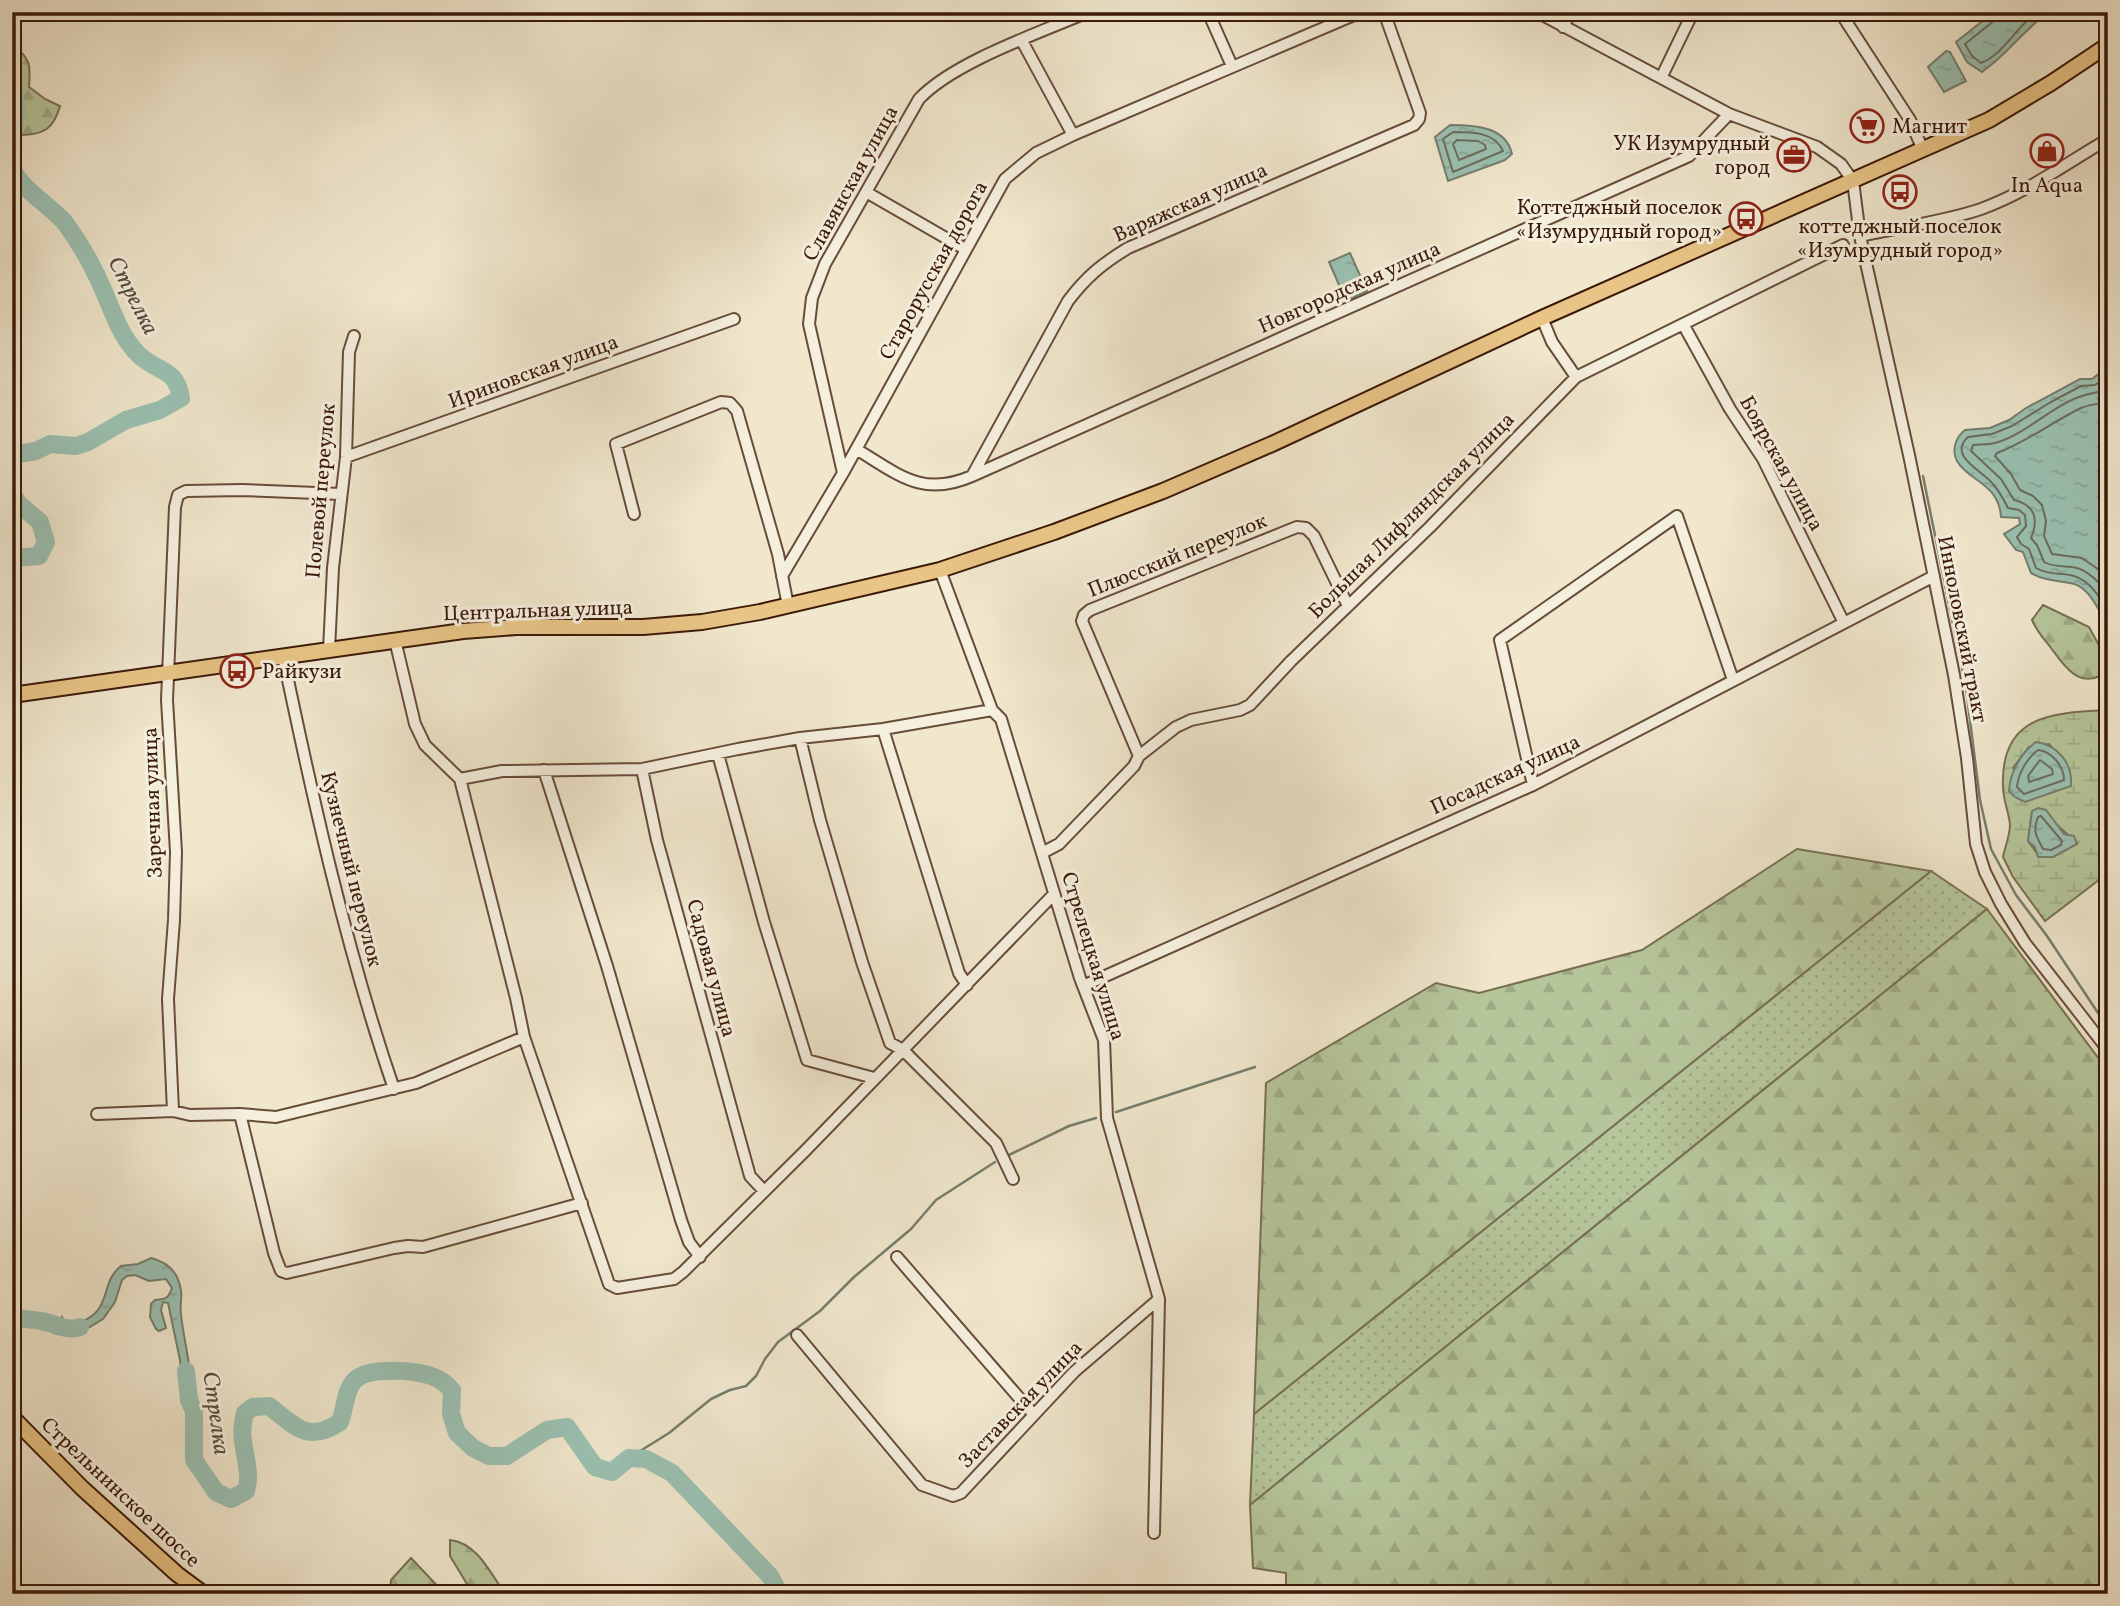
<svg xmlns="http://www.w3.org/2000/svg" width="2120" height="1606" viewBox="0 0 2120 1606" font-family="Vollkorn,serif">
<defs>
<pattern id="grass-dots" width="8" height="8" patternUnits="userSpaceOnUse" patternTransform="scale(1.75)"><rect width="8" height="8" fill="#b6c69b"/><path d="M2 2h.1M6 6h.1" fill="none" stroke="#9daa84" stroke-width="1.8" stroke-linecap="round"/></pattern>
<pattern id="forest-firs" width="22" height="20" patternUnits="userSpaceOnUse" patternTransform="scale(1.75)"><rect width="22" height="20" fill="#b6c69b"/><path d="M5 1l3.5 6h-7zM16 11l3.5 6h-7z" fill="#9daa84"/></pattern>
<pattern id="wetland-marsh" width="20" height="14" patternUnits="userSpaceOnUse" patternTransform="scale(1.75)"><rect width="20" height="14" fill="#b6c69b"/><path d="M1 5h8M5 5V1M11 12h8M15 12V8" fill="none" stroke="#9daa84"/></pattern>
<pattern id="water-ripples" width="26" height="14" patternUnits="userSpaceOnUse" patternTransform="scale(1.75)"><rect width="26" height="14" fill="#9bc1b2"/><path d="M2 4q2-2 4 0t4 0M15 11q2-2 4 0t4 0" fill="none" stroke="#86a598"/></pattern>
</defs>
<rect width="100%" height="100%" fill="#f0e7cd"/>
<filter id="stains"><feTurbulence type="fractalNoise" baseFrequency=".00286" numOctaves="4"/><feColorMatrix values="0 0 0 0 .2 0 0 0 0 .09 0 0 0 0 .02 0 0 0 .5 -.17"/></filter>
<radialGradient id="worn" r=".72"><stop offset=".6" stop-color="#630" stop-opacity="0"/><stop offset="1" stop-color="#630" stop-opacity=".3"/></radialGradient>
<!-- grass -->
<path fill="url(#grass-dots)" stroke="#787052" stroke-width="2" d="M1931,871L1987,909L1250,1505L1254,1414Z"/>
<!-- forest -->
<path fill="url(#forest-firs)" stroke="#787052" stroke-width="2" d="M12,43C30,60 31,62 29,87L45,99L60,106C54,128 44,135 21,135L12,125Z
M2043,605L2089,627L2108,662C2108,670 2107,673 2100,676C2077,687 2063,664 2051,648C2044,639 2037,632 2032,620Z
M1797,849L1931,871L1254,1414L1266,1083L1436,983L1479,993L1642,950Z
M1987,909L2108,1071V1594H1286V1573L1253,1568L1250,1505Z
M450,1540C477,1543 490,1572 505,1594H473L450,1556Z
M411,1558L445,1594H390L391,1580Z"/>
<!-- wetland -->
<path fill="url(#wetland-marsh)" stroke="#787052" stroke-width="2" fill-rule="evenodd" d="M2108,710V873L2045,921L2013,877L2003,857C2005,847 2010,835 2010,825C2009,812 2003,800 2003,787C2000,715 2051,713 2108,710ZM2049,744L2054,750L2053,792L2037,797L2013,768L2029,747ZM2032,812L2056,824L2077,843L2053,857L2039,856L2028,841Z"/>
<!-- water -->
<path fill="url(#water-ripples)" stroke="#757e6e" stroke-width="2" d="M1994,12H2049C2022,31 2008,54 1982,72L1967,62L1956,42Z
M1946,51L1950,52L1966,81L1944,92L1928,67Z
M1450,125C1473,125 1506,126 1512,154L1505,160L1448,181L1435,137Z
M1350,253L1367,291L1346,301L1329,262Z
M2108,364V624C2097,610 2090,586 2070,583C2054,580 2046,581 2031,573L2023,552L2016,550L2004,534L2020,524L2019,518L2001,517C1999,483 1968,481 1957,461C1951,450 1956,437 1965,430L1990,428L2009,420L2026,408L2080,379H2092L2106,368Z
M2036,742C2058,745 2073,764 2071,786L2025,802L2015,797L2009,791C2010,772 2021,753 2036,742Z
M2038,808L2046,810L2064,834L2074,836L2077,844L2053,857H2038L2035,847L2028,841L2032,811Z
M151,1258C163,1261 172,1267 177,1277C185,1295 179,1301 181,1315C184,1341 191,1366 192,1392L183,1395L180,1360L168,1303L163,1302L161,1310L166,1328L159,1331L156,1329L150,1317L151,1304L155,1300C166,1299 168,1299 172,1288L166,1279L149,1281L135,1275L127,1276L122,1280L115,1302L103,1319L78,1334L65,1335L54,1333L62,1317L65,1323L70,1325C116,1315 97,1285 121,1266L138,1264Z"/>
<g fill="none" stroke-linecap="round" stroke-linejoin="round">
<!-- shore -->
<path stroke="#6b6d5e" stroke-width="2" d="M1997,12L1995,20L1965,44L1972,56L1981,63C2003,55 2017,26 2037,12
M1453,132C1472,132 1495,132 1503,151L1453,172L1443,139Z
M1457,140L1478,141L1485,145L1486,149L1459,160L1453,144Z
M2108,376L2095,385L2081,386L2051,402L2012,426L1992,434L1968,437C1947,456 1983,471 1993,484C1999,491 2004,500 2008,508L2019,510L2025,515L2026,526L2017,537L2021,544L2029,549L2036,568C2050,576 2061,572 2074,576C2090,581 2101,598 2108,612
M2108,387C2099,394 2093,392 2082,396C2051,406 2027,434 1995,443C1988,445 1980,444 1973,445L1971,451L2001,479L2014,500C2035,505 2039,519 2031,538L2037,545L2044,562C2053,567 2062,566 2072,567C2086,568 2099,582 2108,593
M2108,400C2099,405 2090,404 2081,408C2052,422 2027,442 1997,453L1995,456L2011,474L2020,490L2033,496L2042,505L2046,521L2044,536L2052,554L2082,558L2108,576
M2038,750C2052,751 2064,767 2064,780L2024,794L2017,787C2018,774 2027,758 2038,750Z
M2040,760L2052,769L2053,774L2029,782L2028,776Z
M2041,816L2062,841L2061,845L2051,850L2043,849C2037,837 2032,832 2038,817Z"/>
<!-- stream -->
<path stroke="#757e6e" stroke-width="2.5" d="M1923,476L1966,688L1980,800L1991,849L2016,895L2047,936L2108,1028
M1116,1112L1255,1067
M1009,1155L1069,1126L1096,1118
M629,1458L669,1433L711,1399L730,1390L746,1386L756,1376L765,1359L778,1342L820,1311L854,1277L911,1229L936,1200L995,1162"/>
<!-- river -->
<path stroke="#9bc1b2" stroke-width="18" d="M12,87C19,101 16,118 12,132
M12,165C15,186 53,207 66,224C82,246 95,270 105,294C115,317 121,337 139,355C158,373 176,367 181,398L160,410L126,420L88,442L76,446L50,444L36,451L12,455
M12,494L19,504L40,522L46,542L39,556L12,558
M12,1316C22,1320 31,1319 41,1321C55,1323 66,1332 80,1327
M186,1371L189,1400L194,1411V1460L216,1492L231,1499L246,1491C254,1466 236,1444 245,1413L253,1407L269,1406C295,1426 308,1444 340,1422C345,1409 345,1391 354,1381C367,1366 417,1370 434,1377C442,1380 446,1384 452,1390L451,1414L457,1433L473,1448L489,1456H507L547,1430L567,1427L595,1467L612,1472L629,1458L646,1459L672,1473L770,1576L780,1594"/>
<defs>
<path id="minor" d="M1208,12L1232,66
M1537,12L1729,114L1817,147L1841,164L1853,181L1860,236L1909,455L1954,675L1967,758L1976,844L1985,872L2001,904L2025,943L2108,1050
M1840,12L1910,120L1923,150
M1563,27L1571,12
M1022,41L1073,135
M1662,76L1693,12
M866,192L965,249
M1860,236C1900,227 1943,222 1981,209C2026,193 2067,163 2108,139
M1542,318L1552,342L1576,377
M1683,324L1730,409L1763,459L1844,623
M856,449C898,474 922,498 972,476L1068,301C1087,276 1102,264 1128,248L1414,125L1419,119L1420,113L1384,12
M346,457L734,319
M843,473L809,324L812,298L825,264L919,99C954,62 1039,33 1088,12
M972,476L1689,156L1729,114
M634,514L616,444L721,402L730,403L737,411L778,554L788,606
M940,570L992,710L1001,719L1080,978L1104,1040L1107,1118L1159,1299L1154,1533
M782,576L843,473L1005,179L1036,153L1073,135L1361,12
M395,640L415,724L425,745L460,779L502,771L642,769L738,749L800,738L883,729L992,710
M329,650L333,568L346,457L349,352L354,336
M283,656C313,800 346,949 394,1089
M883,729L959,973L967,985
M800,738L820,820L862,962L890,1043L903,1050L996,1143L1013,1179
M718,754L764,922L807,1060L874,1078
M1139,756L1082,621L1084,615L1090,610L1297,527L1306,528L1314,536L1348,606
M642,769L657,840L750,1176L764,1191
M544,770L607,966L681,1220L689,1242L700,1257
M460,779L516,998L524,1037L609,1284L617,1288L674,1279L683,1272L805,1151L1054,894
M1533,785L1500,640L1677,516L1733,680
M1042,853L1059,844L1134,766L1139,756L1176,727L1191,720L1240,710L1250,705L1291,661L1430,527L1576,377L1843,245
M1083,986L1533,785L1934,576
M173,1111L168,999L174,920L176,852L167,700L175,507L178,495L186,491L242,490L341,494
M97,1114L173,1111L190,1115L240,1114L276,1117L416,1083L524,1037
M240,1114L274,1253L281,1271L287,1273L394,1248L408,1246L423,1247L582,1203
M897,1257L1034,1415
M797,1335L922,1485L953,1496L961,1493L1074,1372L1159,1299"/>
<path id="major" d="M12,695L463,631L516,627H643L702,622L760,612L940,570L1054,532L1163,491L1272,444L1542,318L1989,120L2051,83L2108,45
M12,1417L82,1488L177,1574L204,1594"/>
</defs>
<!-- minor casing -->
<use href="#minor" stroke="#684c3a" stroke-width="14"/>
<!-- major casing -->
<use href="#major" stroke="#3b1909" stroke-width="18"/>
<!-- minor -->
<use href="#minor" stroke="#f5efde" stroke-width="10"/>
<!-- major -->
<use href="#major" stroke="#e8c486" stroke-width="14"/>
</g>
<!-- icons -->
<defs>
<symbol id="supermarket-ring" viewBox="-11 -11 22 22"><circle r="9.5" fill="#f5efde" stroke="#8f2418" stroke-width="1.5"/><path d="M-6-5.5h2.5l.6 2H6L4.5 2H-2.5L-4.4-4H-6ZM-1.5 3.2a1.3 1.3 0 1 0 .1 0ZM3 3.2a1.3 1.3 0 1 0 .1 0Z" fill="#8f2418"/></symbol>
<symbol id="shop-ring" viewBox="-11 -11 22 22"><circle r="9.5" fill="#f5efde" stroke="#8f2418" stroke-width="1.5"/><path d="M-5-2.5h2.3a2.7 3.5 0 0 1 5.4 0H5L5.5 6h-11ZM-1.5-2.5h3a1.5 2.3 0 0 0-3 0Z" fill="#8f2418"/></symbol>
<symbol id="office-ring" viewBox="-11 -11 22 22"><circle r="9.5" fill="#f5efde" stroke="#8f2418" stroke-width="1.5"/><path d="M-6-3h4V-5.5h4V-3h4V5H-6ZM-1-4.5V-3h2v-1.5ZM-6 0V1H6V0Z" fill="#8f2418"/></symbol>
<symbol id="bus-ring" viewBox="-11 -11 22 22"><circle r="9.5" fill="#f5efde" stroke="#8f2418" stroke-width="1.5"/><path d="M-5-6H5V4H4V6H2V4H-2V6H-4V4H-5ZM-3.5-4V0h7V-4ZM-3.5 1.2v1.5H-2V1.2ZM2 1.2v1.5H3.5V1.2Z" fill="#8f2418"/></symbol>
</defs>
<g fill-rule="evenodd">
<use href="#supermarket-ring" x="1848" y="107" width="38" height="38"/>
<use href="#shop-ring" x="2028" y="132" width="38" height="38"/>
<use href="#office-ring" x="1775" y="136" width="38" height="38"/>
<use href="#bus-ring" x="1881" y="173" width="38" height="38"/>
<use href="#bus-ring" x="1727" y="200" width="38" height="38"/>
<use href="#bus-ring" x="218" y="652" width="38" height="38"/>
</g>
<g text-anchor="middle" stroke-width="6" stroke-linejoin="round" paint-order="stroke">
<!-- poi labels -->
<g font-size="21" fill="#3b1909" stroke="#f5efde" text-anchor="start">
<text x="1892" y="133">Магнит</text>
<text x="1770" y="150" text-anchor="end">УК Изумрудный<tspan x="1770" dy="24">город</tspan></text>
<text x="2047" y="192" text-anchor="middle">In Aqua</text>
<text x="1722" y="214" text-anchor="end">Коттеджный поселок<tspan x="1722" dy="24">«Изумрудный город»</tspan></text>
<text x="1900" y="233" text-anchor="middle">коттеджный поселок<tspan x="1900" dy="24">«Изумрудный город»</tspan></text>
<text x="262" y="678">Райкузи</text>
</g>
<!-- street labels -->
<g font-size="21" fill="#3b1909" stroke="#f5efde">
<text transform="translate(850 183) rotate(-61)" y="7">Славянская улица</text>
<text transform="translate(1190 202) rotate(-24)" y="7">Варяжская улица</text>
<text transform="translate(933 270) rotate(-61)" y="7">Старорусская дорога</text>
<text transform="translate(1349 287) rotate(-24)" y="7">Новгородская улица</text>
<text transform="translate(533 371) rotate(-20)" y="7">Ириновская улица</text>
<text transform="translate(1782 463) rotate(61)" y="7">Боярская улица</text>
<text transform="translate(320 491) rotate(-85)" y="7">Полевой переулок</text>
<text transform="translate(1411 515) rotate(-45)" y="7">Большая Лифляндская улица</text>
<text transform="translate(1177 555) rotate(-22)" y="7">Плюсский переулок</text>
<text transform="translate(538 610) rotate(-2)" y="7">Центральная улица</text>
<text transform="translate(1963 629) rotate(79)" y="7">Инноловский тракт</text>
<text transform="translate(1505 774) rotate(-25)" y="7">Посадская улица</text>
<text transform="translate(152 803) rotate(-92)" y="7">Заречная улица</text>
<text transform="translate(352 869) rotate(76)" y="7">Кузнечный переулок</text>
<text transform="translate(1094 956) rotate(73)" y="7">Стрелецкая улица</text>
<text transform="translate(712 968) rotate(75)" y="7">Садовая улица</text>
<text transform="translate(1020 1404) rotate(-46)" y="7">Заставская улица</text>
<text transform="translate(121 1492) rotate(43)" y="7">Стрельнинское шоссе</text>
</g>
<!-- water labels -->
<g font-size="23" font-style="italic" fill="#584b3c" stroke="#f5efde">
<text transform="translate(134 295) rotate(63)" y="8">Стрелка</text>
<text transform="translate(217 1413) rotate(82)" y="8">Стрелка</text>
</g>
</g>
<!-- margin -->
<rect width="2120" height="1606" fill="none" stroke="#f0e7cd" stroke-width="42"/>
<rect x="14" y="14" width="2092" height="1578" fill="none" stroke="#3b1909" stroke-width="3.5"/>
<rect x="21" y="21" width="2078" height="1564" fill="none" stroke="#3b1909" stroke-width="2"/>
<rect width="100%" height="100%" filter="url(#stains)"/>
<rect width="100%" height="100%" fill="url(#worn)"/>
</svg>
